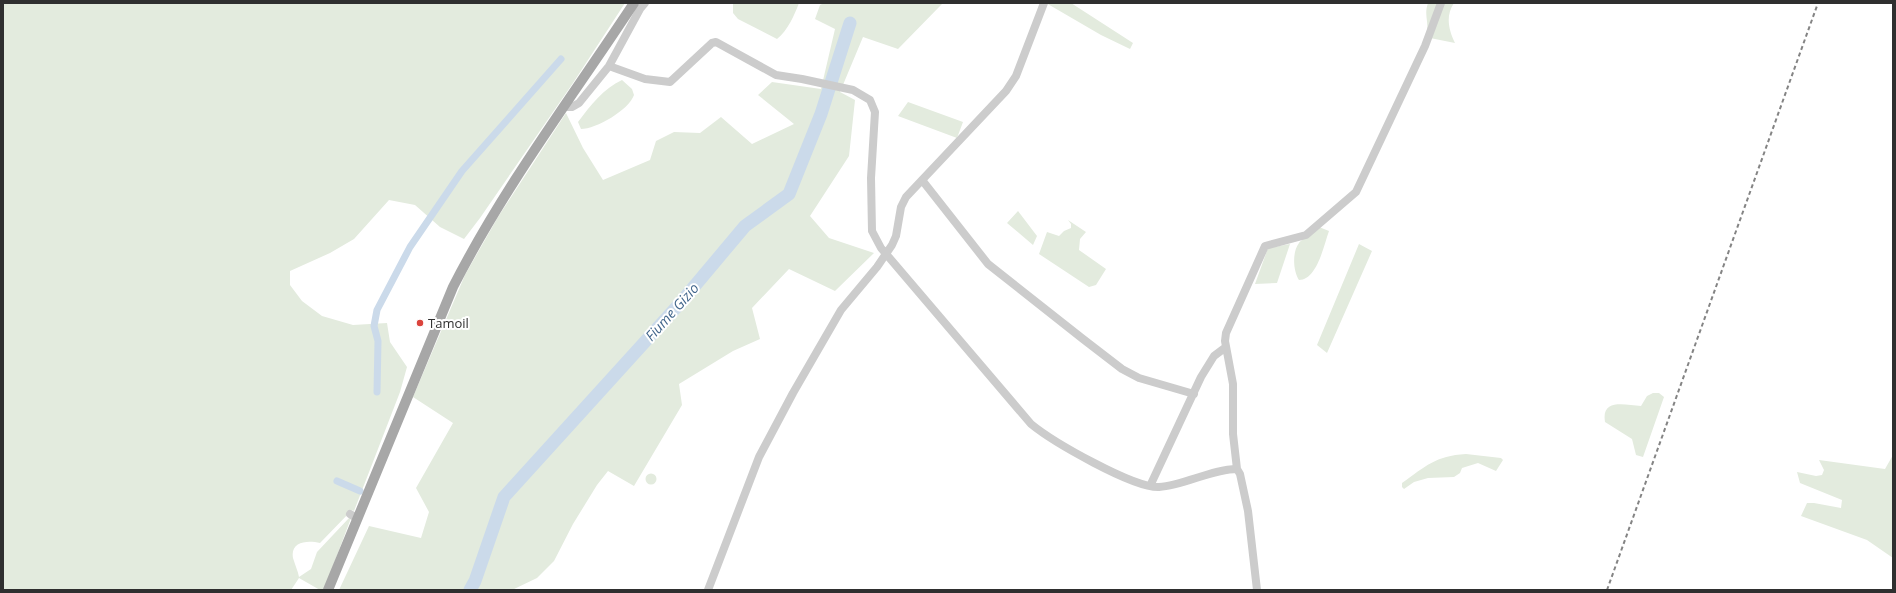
<svg xmlns="http://www.w3.org/2000/svg" width="1896" height="593" viewBox="0 0 1896 593" font-family="'Open Sans',sans-serif">
<rect width="100%" height="100%" fill="#fff"/>
<!-- green -->
<path fill="#e3ebde" d="M3,3H625L573,83L480,218L464,239L440,227L415,205L389,200L354,239L330,253L290,271V285L302,301L322,316L353,325L387,323L390,342L407,367L400,392L354,511L352,510L320,543C308,540 290,541 293,558C295,565 298,571 299,577L311,569L317,552L349,518H351L324,590H320L299,578L291,590H3Z
M733,3H799C794,16 788,30 777,39L738,19L733,13Z
M824,3L942,4L898,49L863,37L840,92L855,100L849,156L810,216L829,238L874,253L835,291L789,269L752,308L760,339L733,351L679,384L682,405L634,486L608,471L597,485L573,524L554,561L537,578L512,590H339L369,526L421,538L429,512L416,488L453,423L413,397L465,275L498,217L566,113L583,148L603,180L650,160L656,141L674,132L700,133L721,117L752,144L794,124L758,95L772,82L821,89L835,29L815,19L820,5Z
M1046,3H1071L1133,43L1130,49L1101,35Z
M1428,3H1454C1445,16 1449,31 1455,43L1425,37C1431,23 1423,17 1428,3Z
M622,80L632,89L634,95C629,110 596,129 581,129L578,122C590,106 604,88 622,80Z
M908,102L963,122L957,138L898,116Z
M1018,211L1037,236L1033,245L1007,223Z
M1068,220L1086,232L1080,239L1079,250L1106,269L1096,285L1089,287L1039,254L1047,232L1059,236L1064,231L1071,228V224Z
M1319,227L1329,231C1324,245 1317,280 1299,280C1293,271 1292,252 1299,243C1301,240 1315,230 1319,227Z
M1290,244L1277,283L1255,284L1268,248Z
M1359,244L1372,251L1327,353L1317,345Z
M1653,393H1659L1664,397L1643,457L1636,455L1632,439L1605,422C1601,398 1625,405 1641,406L1647,396Z
M1466,454L1501,458L1503,460L1496,471L1478,463L1462,468L1460,473L1454,477L1428,478L1414,482L1404,489L1402,487V483C1426,466 1435,456 1466,454Z
M1893,455V558L1867,540L1801,516L1807,503H1814L1841,508L1842,500L1800,483L1797,472L1816,476L1822,475L1824,470L1819,460L1885,469Z
M645.5 479a5.5 5.5 0 1 1 11 0a5.5 5.5 0 1 1-11 0Z"/>
<g fill="none" stroke-linecap="round" stroke-linejoin="round">
<!-- canal -->
<path stroke="#cbdaea" stroke-width="7" d="M377,392L378,341L374,326L377,310L410,247L462,171L561,59
M337,481L360,491"/>
<!-- river -->
<path stroke="#cbdaea" stroke-width="13" d="M470,590L475,581L504,497L682,301L745,226L789,194L821,114L850,23"/>
<!-- minor -->
<path stroke="#ccc" stroke-width="8" d="M609,66L645,79L670,82L712,43L716,42L776,75L802,79L853,90L870,100L875,112L871,178L872,231L881,248L1031,424C1053,442 1133,488 1159,487C1185,485 1212,469 1237,469
M564,107H572L579,103L609,66L640,9L645,3
M922,180L988,264L1083,339L1122,369L1139,378L1194,394
M1150,486L1201,377L1214,356L1226,347
M350,514L358,519
M708,590L759,457L793,393L841,310L877,267L892,245L896,236L901,207L906,197L1006,91L1016,76L1044,3
M1257,590L1248,511L1240,474L1237,469L1233,434V384L1225,341L1226,333L1265,246L1306,235L1356,192L1425,46L1441,3"/>
<!-- major -->
<path stroke="#a7a7a7" stroke-width="10" d="M328,590L453,287C504,187 572,97 634,3"/>
<!-- rail -->
<path stroke="#848484" stroke-width="2" stroke-dasharray="4 3" stroke-linecap="butt" d="M1607,590L1818,3"/>
</g>
<!-- markers -->
<circle fill="#db443c" stroke="#fff" stroke-width="1.5" cx="420" cy="323" r="4"/>
<g text-anchor="middle" stroke-width="4" stroke-linejoin="round" paint-order="stroke">
<!-- poi labels -->
<g font-size="13" fill="#2f2f2f" stroke="#fff" text-anchor="start">
<text x="428" y="328">Tamoil</text>
</g>
<!-- water labels -->
<g font-size="14" font-style="italic" fill="#42668c" stroke="#fff">
<text transform="translate(672 312) rotate(-48)" y="5">Fiume Gizio</text>
</g>
</g>
<!-- border -->
<rect width="1896" height="593" fill="none" stroke="#2f2f2f" stroke-width="8"/>
</svg>
